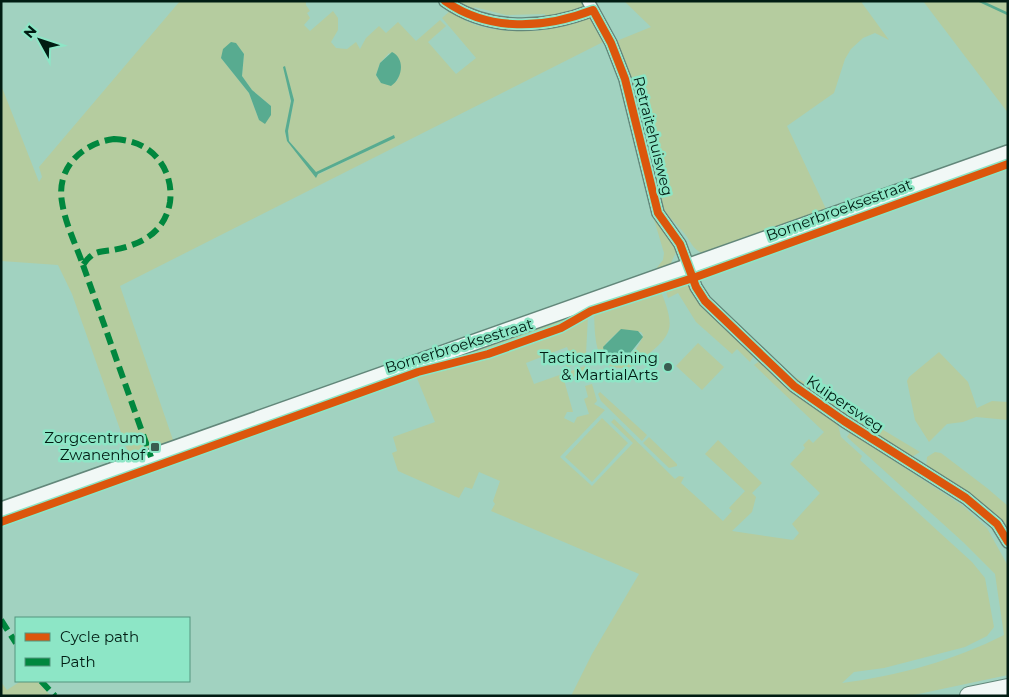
<svg xmlns="http://www.w3.org/2000/svg" width="1009" height="697" viewBox="0 0 1009 697" font-family="Montserrat,sans-serif">
<rect width="100%" height="100%" fill="#a1d2c0"/>
<!-- green -->
<path fill="#b5cc9f" fill-rule="evenodd" d="M180,1H306V5L310,11L307,13L310,18L304,25L310,31L333,11L338,18V30L331,42L336,48L347,49L356,42L360,49L366,38L379,26L386,33L398,22L416,41L440,20L446,26L428,42L456,74L476,58L442,18L451,10L456,12C469,33 528,33 550,29V25L583,17H592L605,41L120,286L173,440L131,454L132,451L128,452L72,294L58,265L1,261V85L39,182L42,177L39,167ZM236,44L244,54L242,76L252,90L271,106L259,120L249,93L221,58ZM389,53L401,66L397,81L381,83L376,75L380,63ZM284,66L294,100L288,131L289,141L316,173L394,135V138L317,175L287,141L285,131L291,104Z
M448,1H581L584,5L583,8L546,20L545,14L506,15L474,7L475,15Z
M624,1H863L862,3L889,40L875,33L863,38L851,49L845,59L834,93L787,126L826,209L702,253C692,249 691,241 684,233C675,222 666,215 659,202L630,79L614,42L651,27Z
M923,1H1008V113Z
M653,216L673,241L677,250L670,265L655,270L663,260L664,253Z
M687,282L695,295L755,354L750,362L737,349L732,354L696,322L678,293L668,298L665,288Z
M660,289C664,299 672,318 669,329C667,338 657,347 650,353C641,362 634,368 620,368C593,368 595,331 594,312ZM618,332H641L643,335C639,350 620,371 605,356L606,343Z
M582,309L587,312C535,341 478,357 421,369Z
M588,316L586,354L581,362L567,367L564,360L571,357L567,347L526,363L534,384L585,366L587,371L564,380L573,412H567L564,418L574,423L577,417L589,414L584,399L588,397L585,386L592,384L597,401L594,404L605,410L560,457L592,486L633,443L611,422L614,419L675,479L679,476L684,477L681,483L723,521L732,511L729,508L745,491L705,454L718,440L762,483L752,493L756,497L752,512L732,531L793,540L799,533L792,524L820,493L790,464L805,448L803,445L809,439L813,443L824,432L754,365L761,360L791,393H796L837,421L841,437L862,456L860,460L972,562L985,578L994,627L987,636L965,647L884,668L854,672L842,683C898,676 955,660 1004,635L995,574L963,542L847,437L850,432L963,506L987,528L1008,566V675L909,696H571L592,654L639,574L491,511L495,504L493,501L500,481L479,472L472,489L465,487L459,498L398,471L392,453L397,451L393,437L435,422L416,376L471,362L537,339Z
M698,343L724,367L702,390L676,366Z
M939,352L968,382L977,408L992,401L1008,402V420L976,417L963,422L947,424L929,442L915,420L907,381L909,377Z
M775,365L920,452L910,458L812,396Z
M600,392L647,435L642,441L601,401L598,394Z
M602,418L628,443L592,482L565,457Z
M649,437L677,464V466L669,468L643,443Z
M935,452L941,453L987,488L1008,506V534L926,467L927,457Z
M21,681H37L51,696H1V682L7,690Z"/>
<!-- water -->
<path fill="#58ab90" d="M231,42L236,43L244,54L242,76L252,90L271,106V115L265,124L259,120L249,93L221,58L223,49Z
M392,52C406,59 402,79 391,86L381,83L376,75L380,63Z
M285,66L294,100L288,131L289,141L316,172L394,135L395,138L318,174L316,178L287,141L285,131L291,101L283,67Z
M621,329L638,331L643,337L627,357L615,363L605,356L603,347Z"/>
<g fill="none" stroke-linecap="round" stroke-linejoin="round">
<!-- stream -->
<path stroke="#58ab90" stroke-width="2.5" d="M980,1L1008,14"/>
<defs>
<path id="minor" d="M445,1C489,32 544,29 593,10
M588,1L611,43L625,79L658,213L680,244L696,287L705,301L794,386L844,421L966,498L997,524L1008,542"/>
<path id="major" d="M1,510L1008,153"/>
<path id="highway" d="M969,696L1008,688"/>
</defs>
<!-- minor casing -->
<use href="#minor" stroke="#62877a" stroke-width="14"/>
<!-- major casing -->
<use href="#major" stroke="#62877a" stroke-width="18"/>
<!-- highway casing -->
<use href="#highway" stroke="#62877a" stroke-width="20"/>
<!-- minor -->
<use href="#minor" stroke="#f1f8f6" stroke-width="11"/>
<!-- major -->
<use href="#major" stroke="#f1f8f6" stroke-width="15"/>
<!-- highway -->
<use href="#highway" stroke="#f1f8f6" stroke-width="18"/>
<!-- quiet -->
<path stroke="#00873e" stroke-width="6" stroke-dasharray="12 6" stroke-linecap="butt" d="M114,139C131,140 147,145 158,159C168,171 172,187 170,202C165,233 140,245 113,250C106,251 96,251 91,256C88,258 85,262 83,265C76,245 65,223 62,202C56,168 82,143 114,139Z
M83,265L151,457
M1,620L16,643
M41,681L55,696"/>
<defs>
<path id="cycleway" d="M445,1C489,32 544,29 593,10L611,43L625,79L658,213L680,244L696,287L705,301L794,386L844,421L966,498L997,524L1008,542
M1,522L418,372L488,354L561,328L591,311L693,278L1008,164"/>
</defs>
<!-- cycleway casing -->
<use href="#cycleway" stroke="#8de6c6" stroke-width="11"/>
<!-- cycleway -->
<use href="#cycleway" stroke="#dc560c" stroke-width="8"/>
</g>
<!-- markers -->
<g fill="#395c50" stroke="#8de6c6" stroke-width="2">
<circle cx="668" cy="367" r="5"/>
<rect x="150" y="442" width="10" height="10" rx="2.5"/>
</g>
<g text-anchor="middle" stroke-width="5" stroke-linejoin="round" paint-order="stroke">
<!-- street labels -->
<g font-size="15" fill="#011c13" stroke="#8de6c6">
<text transform="translate(653 136) rotate(76)" y="5">Retraitehuisweg</text>
<text transform="translate(839 210) rotate(-20)" y="5">Bornerbroeksestraat</text>
<text transform="translate(459 346) rotate(-17)" y="5">Bornerbroeksestraat</text>
<text transform="translate(845 404) rotate(34)" y="5">Kuipersweg</text>
</g>
<!-- poi labels -->
<g font-size="15" fill="#011c13" stroke="#8de6c6" text-anchor="end">
<text x="658" y="363">TacticalTraining<tspan x="658" dy="17">&amp; MartialArts</tspan></text>
<text x="145" y="443">Zorgcentrum<tspan x="145" dy="17">Zwanenhof</tspan></text>
</g>
</g>
<!-- border -->
<rect width="1009" height="697" fill="none" stroke="#011c13" stroke-width="5"/>
<!-- legend -->
<rect x="15" y="617" width="175" height="65" fill="#8de6c6" stroke="#55957e"/>
<rect x="25" y="633" width="25" height="8" fill="#dc560c" stroke="#55957e"/>
<text x="60" y="642" font-size="15" fill="#011c13">Cycle path</text>
<rect x="25" y="658" width="25" height="8" fill="#00873e" stroke="#55957e"/>
<text x="60" y="667" font-size="15" fill="#011c13">Path</text>
<!-- north arrow -->
<g transform="translate(40 40) rotate(310)" stroke="#8de6c6" stroke-width="4" paint-order="stroke">
<path d="M0-4L9 19L0 12L-9 19Z" fill="#011c13"/>
<text y="-8" font-size="14" font-weight="bold" text-anchor="middle" fill="#011c13">N</text>
</g>
</svg>
